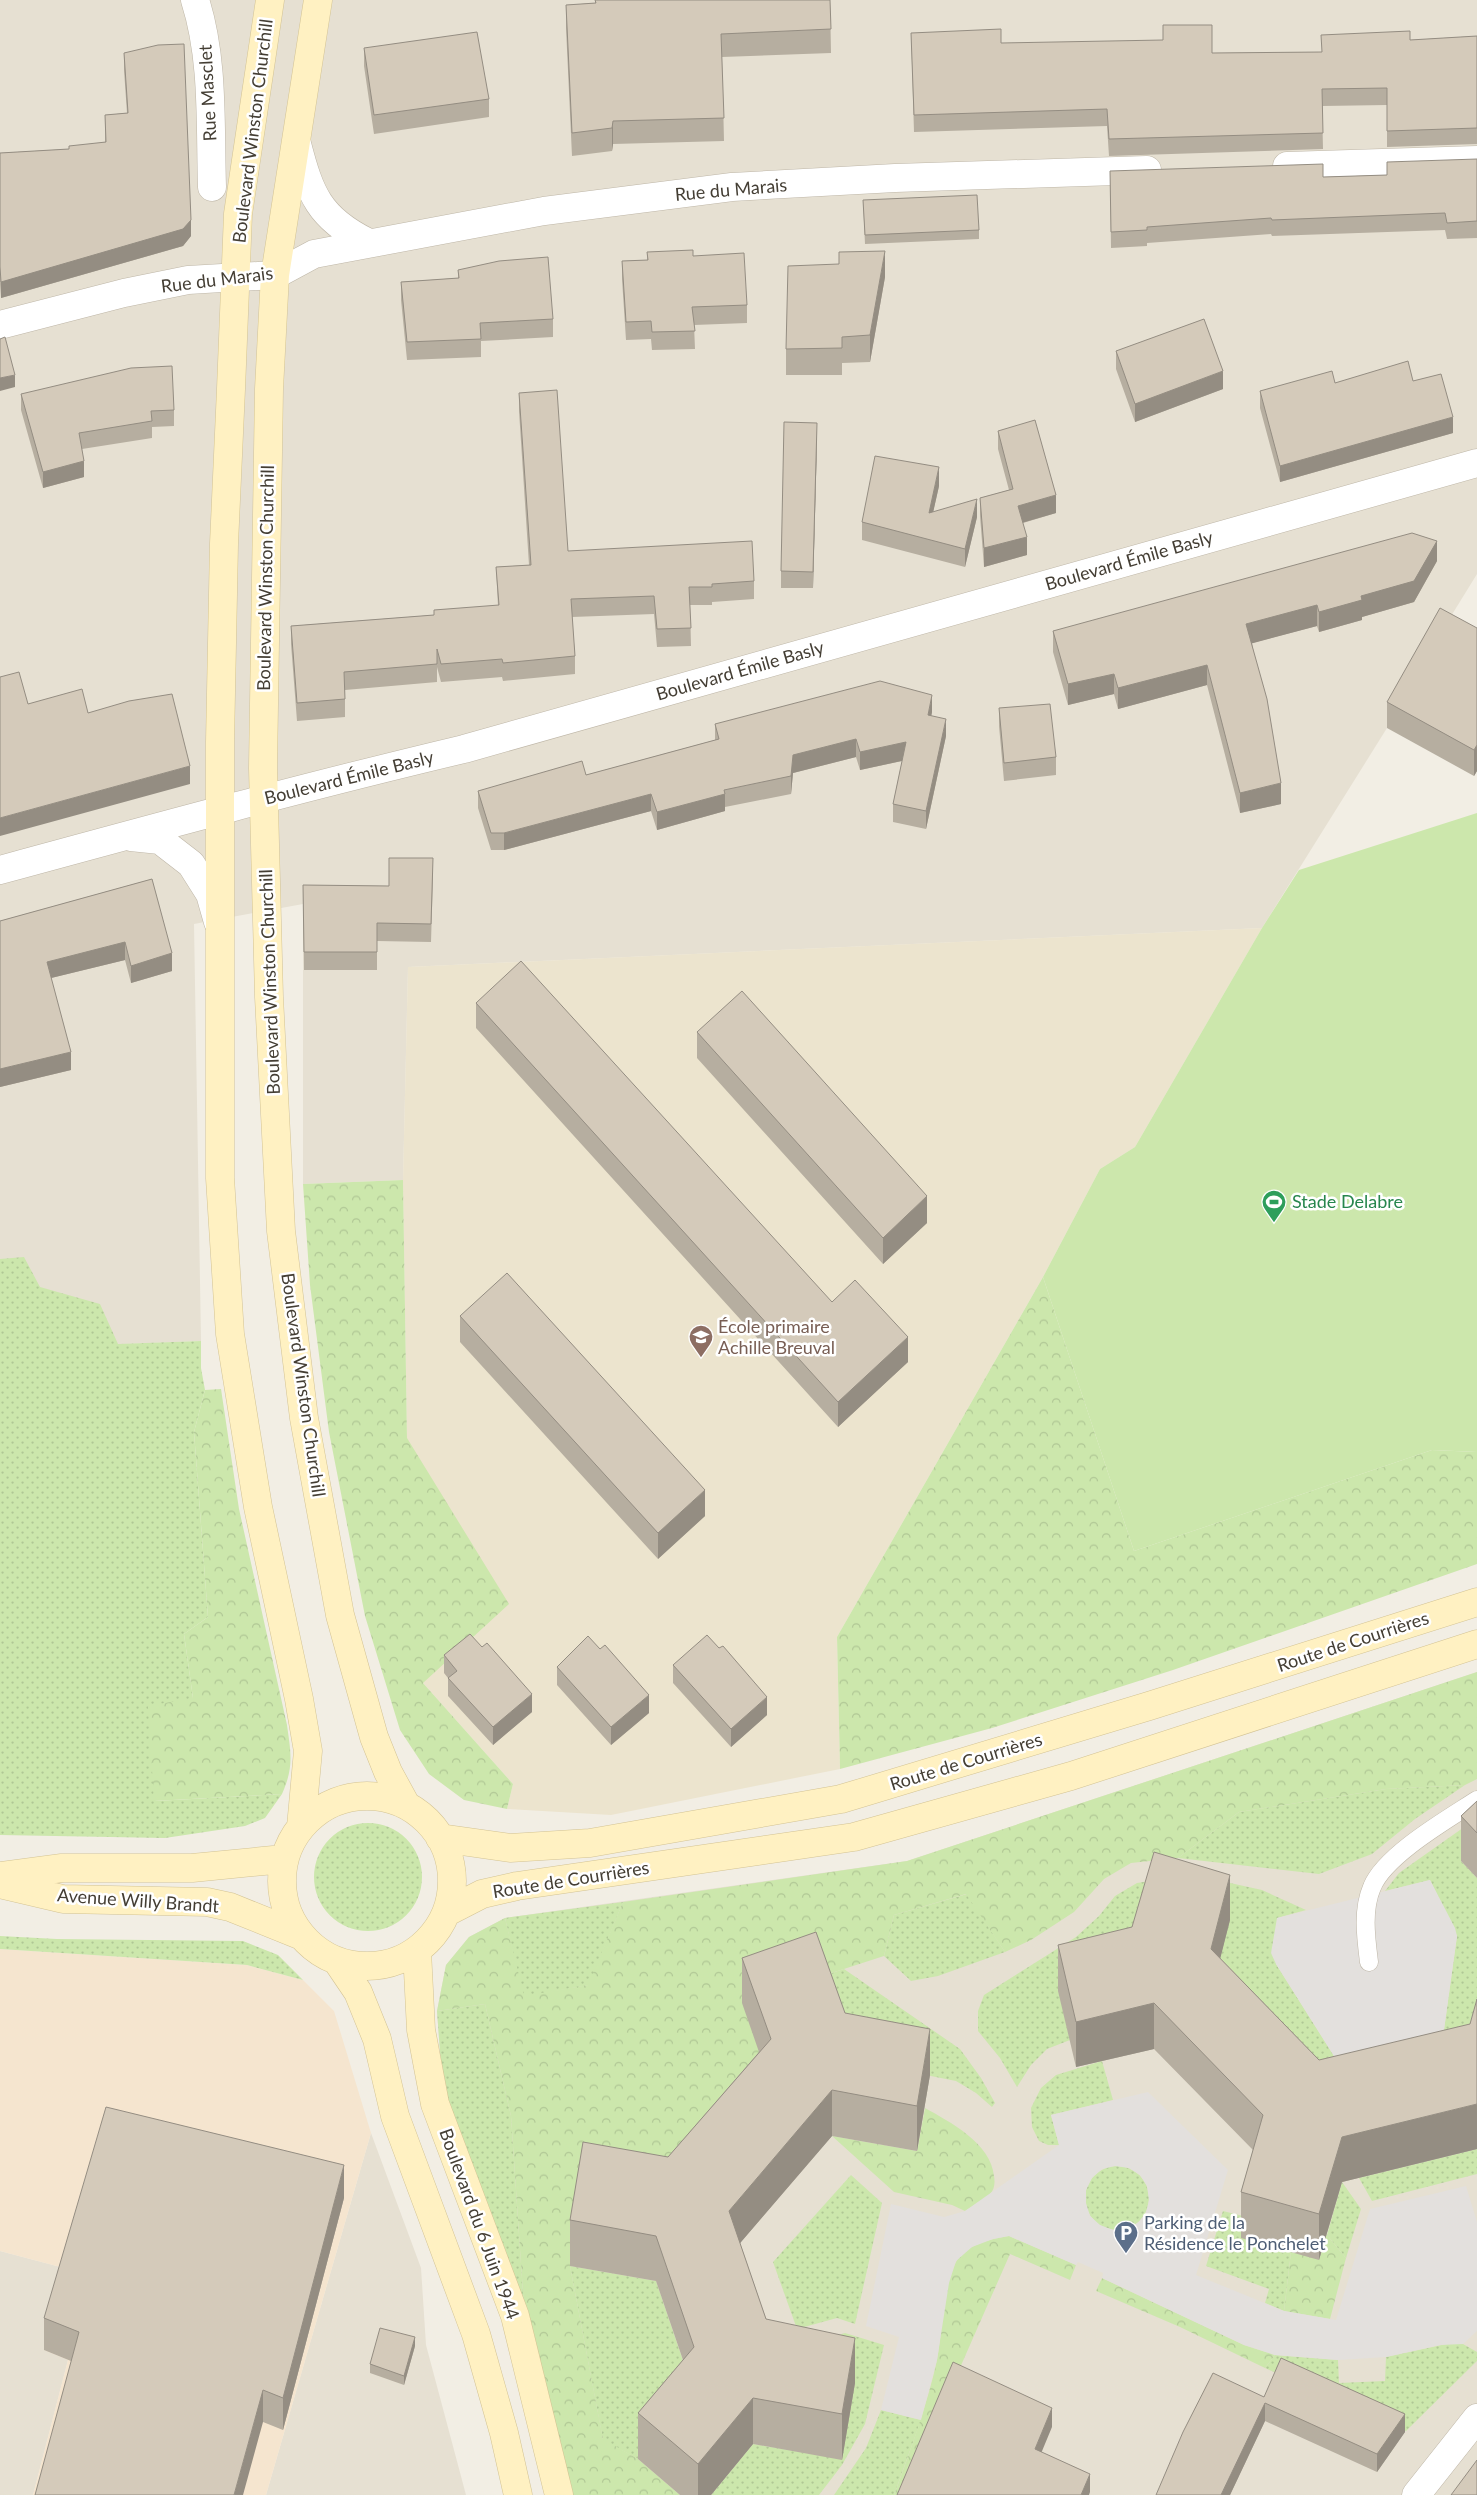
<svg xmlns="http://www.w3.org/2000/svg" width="1477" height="2495" viewBox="0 0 1477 2495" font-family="Lato,sans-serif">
<defs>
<pattern id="grass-dots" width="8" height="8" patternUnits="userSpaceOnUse" patternTransform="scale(1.25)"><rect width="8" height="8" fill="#cce7ac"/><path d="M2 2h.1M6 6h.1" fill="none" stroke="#b0c795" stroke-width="1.8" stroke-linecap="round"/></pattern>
<pattern id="forest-crowns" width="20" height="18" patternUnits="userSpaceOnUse" patternTransform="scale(1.25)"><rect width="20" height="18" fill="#cce7ac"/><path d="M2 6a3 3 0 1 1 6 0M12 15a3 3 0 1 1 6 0" fill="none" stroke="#b0c795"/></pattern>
</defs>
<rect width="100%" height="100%" fill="#f2eee4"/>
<!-- residential -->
<path fill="#e6e0d2" d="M0,0H1477V574L1440,634L1387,728L1262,928L408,967L403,1180L303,1184V904L194,924L201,1341L0,1349Z
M1477,1672V2495H569L550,2416L442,2079L437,2011L446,1965L469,1937L505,1918L907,1861Z
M371,2133L421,2268L426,2345L466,2495H266Z
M0,2251L68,2269V2360L33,2495H0Z"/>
<!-- commercial -->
<path fill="#f5e5cf" d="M0,1949L247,1965L303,1980L334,2011L371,2133L266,2495H33L68,2360L44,2350L68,2269L0,2251Z"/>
<!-- education -->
<path fill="#ece4ce" d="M1262,928L1135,1147L1100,1169L1043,1277L837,1637L840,1769L611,1815L507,1809L513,1784L423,1683L407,1438L403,1180L408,967Z"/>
<!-- grass -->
<path fill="url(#grass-dots)" d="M24,1257L40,1287L100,1304L118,1344L201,1341V1368L205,1390L194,1432L208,1617L184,1634L193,1698L155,1801L282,1794L265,1818L245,1826L165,1838L0,1835V1259Z
M1465,1785L1415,1819L1372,1854L1319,1874L1178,1858L1239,1812L1386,1789Z
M1477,1818L1461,1861L1477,1878V2045L1319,2106L1146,1972L1059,1991L1070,2040L1047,2049L1031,2065L1017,2087L1000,2058L978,2031V2011L984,1995L1076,1937L1099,1916L1115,1896L1137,1883L1169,1878L1212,1879L1262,1890L1306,1910L1277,1918L1276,1964L1339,2064L1443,2037L1457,1936L1430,1880L1385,1891L1399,1873Z
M314 1877a54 54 0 1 1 108 0a54 54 0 1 1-108 0Z
M967,1894L1005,1952L938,1976L911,1981L884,1956L894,1915Z
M623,1902L589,1985L523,1997L505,1918Z
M0,1936L57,1939L243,1941L278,1955L303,1980L247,1965L0,1949Z
M844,1969L960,2049L981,2078L995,2103L992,2107L976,2093L956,2081L845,2059L816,1978Z
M485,2004L511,2116L524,2308L466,2157L442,2079L437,2011Z
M1102,2061L1113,2100L1051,2115L1059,2145H1048L1039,2141L1032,2127L1031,2108L1041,2088L1056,2075Z
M1477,2149V2174L1372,2201L1359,2178Z
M1085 2198a32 32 0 1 1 64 0a32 32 0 1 1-64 0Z
M851,2175L882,2203L855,2324L837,2318L797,2329L773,2262Z
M1342,2182L1361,2209L1346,2258L1327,2235Z
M1223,2211L1247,2217L1291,2252L1284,2311L1265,2303L1269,2289L1206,2266Z
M570,2266L656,2281L694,2393L638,2459L603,2440Z
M845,2333L884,2345L865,2424L842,2465L819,2495H711L753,2444L842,2459L802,2347Z
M1451,2343L1463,2344L1477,2352V2361L1406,2431L1265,2368L1275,2355L1338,2360L1339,2383L1385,2381L1386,2357Z
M881,2410L921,2420L894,2495H834L866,2448Z"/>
<!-- forest -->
<path fill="url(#forest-crowns)" d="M403,1180L407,1438L509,1604L423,1683L513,1784L507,1809L464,1800L429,1774L400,1730L365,1616L329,1432L310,1285L303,1184Z
M1043,1277L1134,1551L1432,1450L1477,1452V1564L1173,1670L992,1728L840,1769L837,1637Z
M221,1389L239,1509L287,1725C291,1754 294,1767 282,1794L154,1801L148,1706L193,1698L184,1634L208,1617L194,1432L205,1390Z
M1477,1672V1779L1465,1785L1386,1789L1239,1812L1178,1858L1131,1863L1104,1879L1074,1912L1031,1940L1005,1952L966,1894L894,1915L884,1956L816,1978L771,2085L570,2266L603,2439L638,2459L680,2495H569L524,2308L511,2116L485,2004L437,2011L446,1965L469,1937L505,1918L524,1996L588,1985L623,1902L907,1861Z
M925,2108C950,2122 991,2143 994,2176C995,2182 995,2189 990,2194C984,2201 973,2206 965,2211L952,2205L894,2192L832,2136L917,2151Z
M1327,2235L1346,2258L1330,2319L1284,2311L1291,2252Z
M1009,2236L1076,2265L1070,2280L1010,2254L904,2495H894C910,2451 927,2406 937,2360C943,2329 941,2291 956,2262C966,2244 991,2239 1009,2236Z
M1102,2278L1244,2345L1275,2355L1265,2368L1180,2327L1096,2291Z"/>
<!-- park -->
<path fill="#cce7ac" d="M1477,813V1452L1432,1450L1134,1551L1043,1277L1100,1169L1135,1147L1262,928L1299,870Z"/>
<!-- parking -->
<path fill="#e3e0dd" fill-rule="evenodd" d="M1430,1880L1455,1928L1457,1936L1443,2037L1339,2064L1276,1964L1271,1953L1277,1918Z
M1148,2092L1228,2170L1196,2275L1284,2311L1336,2320L1370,2209L1466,2186L1477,2222V2331L1463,2344L1440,2345L1386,2357L1338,2360L1275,2355L1244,2345L1102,2278L1103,2273L1078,2262L1076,2265L1009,2236L993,2239L972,2247L956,2261L949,2283L937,2360L921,2420L881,2410L899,2337L866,2326L891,2204L944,2217L965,2211L1059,2145L1051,2115ZM1115,2166L1129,2168L1140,2175L1147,2186L1149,2200L1146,2213L1138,2223L1125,2229L1113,2230L1100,2225L1090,2216L1086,2203V2190L1092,2178L1102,2169Z"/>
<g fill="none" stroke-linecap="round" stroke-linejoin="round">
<defs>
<path id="lane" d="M1369,1962C1366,1938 1362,1910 1372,1887C1385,1855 1448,1819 1477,1800"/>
<path id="street" d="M195,0C214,59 210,125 212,187
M297,144C310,194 319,218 367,242
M1287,166L1477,160
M0,325L124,293L188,280L275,275L314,254L544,211L732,187L895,178L1147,170
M131,837L160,840L191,864L210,894L218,922
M0,870C154,828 308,786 464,749L1477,463
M1416,2495L1477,2418"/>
<path id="secondary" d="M270,0L238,214L231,389L224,544L220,742V1178L230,1334L258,1507L299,1699L308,1751L301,1827
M318,0L275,275L269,389L263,768L269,997L281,1231L304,1418L340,1615L374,1737L388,1772L406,1805
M282 1881a85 85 0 1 1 170 0a85 85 0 1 1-170 0Z
M440,1838L510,1848L590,1843L841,1799L1149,1706L1477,1602
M0,1876L62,1868H192L284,1859
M0,1884L63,1899L207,1902L230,1907L302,1936
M447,1912L482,1894L517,1886L854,1837L1071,1776L1477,1644
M417,1951L421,2030L435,2104L515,2316L559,2495
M337,1961L358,1992L377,2039L395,2116L476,2334L504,2433L518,2495"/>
</defs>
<!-- lane casing -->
<use href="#lane" stroke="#beb6a7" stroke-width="19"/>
<!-- street casing -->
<use href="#street" stroke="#beb6a7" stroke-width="29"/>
<!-- secondary casing -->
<use href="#secondary" stroke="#d3c394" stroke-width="29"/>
<!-- lane -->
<use href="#lane" stroke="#fff" stroke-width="18"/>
<!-- street -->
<use href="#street" stroke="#fff" stroke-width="28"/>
<!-- secondary -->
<use href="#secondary" stroke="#fff1c2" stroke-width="28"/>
</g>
<!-- wall -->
<path fill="#b6aea0" d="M595,0H830L831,53L722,57L724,141L613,144L612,151L572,156L566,28V5L595,3Z
M911,33L1001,43L1212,53L1321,52L1410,40L1477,36V144L1387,147V105L1322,106L1323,149L1109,156L1107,126L914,132Z
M364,48L489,99V117L374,134L364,66Z
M124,53L191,236L183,246L1,298L0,284V153L69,149L105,142V115L127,113L124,70Z
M1477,159V238L1447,239L1445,230L1272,236L1271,234L1147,243V246L1111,248L1110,171L1323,177L1387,175Z
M863,200L979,230V239L865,244Z
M647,252L693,256L747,305V323L694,325L695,349L652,350L651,339L626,340L622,279V261L647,260Z
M839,264L885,277L870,362L842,363V375H786V349Z
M458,270L553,319V337L481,341V357L407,360L401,300V282L458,278Z
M1116,351L1223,389L1135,422L1116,369Z
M1413,381L1453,433L1280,482L1260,408V391L1335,383Z
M519,393L568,551L754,581V599L712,602V605H690L691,646L657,647L654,614L572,617L575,656V674L503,681L502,677L441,682L437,667V682L345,690V717L297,721L291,644V626L434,615V610L498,606L496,567L529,565L519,411Z
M21,394L174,410V426L152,427V438L82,449L84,477L43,488L21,410Z
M998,431L1056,513L1023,523L1027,555L984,567L980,516V498L1009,490L998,449Z
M817,440L813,588H781V571Z
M939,486L933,512L977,517L965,567L862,540V522Z
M1437,561L1414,602L1362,617V620L1319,632L1317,626L1252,643L1281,804L1240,813L1207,685L1118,709L1114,694L1068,705L1053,652V631Z
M1477,628V771L1474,776L1387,728V702Z
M999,708L1056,757V775L1004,781L999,726Z
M932,712L931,716L946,736L926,829L893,822V804L902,761L860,770L856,757L793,773L791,794L725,807V811L657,830L651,811L504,850H491L478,808V791L586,775L715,740V724Z
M433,876L431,942L377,941V970H304L303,885L389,886Z
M152,879L172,971L131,983L125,960L51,978L71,1070L0,1087V921Z
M476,1003L832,1302L908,1362L838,1427L476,1028Z
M697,1032L927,1223L883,1264L697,1058Z
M460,1316L705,1516L658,1559L460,1342Z
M719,1648L767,1715L731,1747L673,1683V1665Z
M444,1655L532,1712L493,1745L448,1696V1678L444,1673Z
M557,1667L649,1713L611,1745L557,1685Z
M1477,1801V1878L1461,1861V1816Z
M1230,1920L1220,1958L1319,2060L1477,2149L1342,2182L1319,2260L1241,2238V2192L1253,2150L1154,2049L1076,2067L1058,1991V1945Z
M742,1958L845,2013L930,2075L917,2151L832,2136L740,2243L766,2319L855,2383L842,2460L753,2444L711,2495H680L638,2459V2413L683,2360L656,2281L570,2266V2220L668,2157L759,2052L742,2003Z
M344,2198L283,2430L263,2422L71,2361L44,2350V2318Z
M415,2346L404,2385L370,2373V2364Z
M1264,2397L1405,2432L1377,2472L1265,2421L1230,2495H1156Z"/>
<!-- shaded-wall -->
<path fill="#948d82" d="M613,121V144L612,151V128Z
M191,220V236L183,246L1,298V282Z
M885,251V277L870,362V335Z
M1223,371V389L1135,422V404Z
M15,375V387L0,391V378Z
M1453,417V433L1280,482V466Z
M817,423V440L813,588V572Z
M84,461V477L43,488V472Z
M939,467V486L929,531V513Z
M1056,495V513L1018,524V506Z
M977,499V517L965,567V549Z
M1027,537V555L984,567V548Z
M1437,541V561L1414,602L1362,617V620L1319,632V612L1361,596Z
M1317,605V626L1246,645V624Z
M1207,665V685L1118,709V688Z
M1114,674V694L1068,705V684Z
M932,695V712L928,733V715Z
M946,719V736L926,829V811Z
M856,739V757L793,773L791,794V776L793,755Z
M906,742V760L860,770V752Z
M1477,745V771L1474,776V750Z
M190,766V784L0,836V818Z
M1281,783V804L1240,813V793Z
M651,794V811L504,850V833Z
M725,794V811L657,830V812Z
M125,942V960L47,979V962Z
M172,953V971L131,983V966Z
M71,1052V1070L0,1087V1069Z
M927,1196V1223L883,1264V1238Z
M908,1337V1362L838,1427V1402Z
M705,1490V1516L658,1559V1533Z
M532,1694V1712L493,1745V1727Z
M649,1695V1713L611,1745V1727Z
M767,1697V1715L731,1747V1729Z
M1230,1875V1920L1211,1995V1949Z
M1154,2003V2049L1076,2067V2022Z
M930,2029V2075L917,2151V2106Z
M832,2090V2136L729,2256V2211Z
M1477,2104V2149L1342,2182L1319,2260V2214L1342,2137Z
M344,2165V2198L283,2430V2398Z
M415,2337V2346L404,2385V2376Z
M855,2338V2383L842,2460V2414Z
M263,2390V2422L243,2495H234Z
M753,2398V2444L711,2495H698V2464Z
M1265,2403V2421L1230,2495H1221Z
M1052,2408V2427L1035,2468V2449Z
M1405,2414V2432L1377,2472V2454Z
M1090,2474V2492L1089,2495H1081Z"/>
<!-- building -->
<path fill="#d4caba" stroke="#948d82" d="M595,0H830L831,29L721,34L724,118L613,121L612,128L572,133L566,5L596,3Z
M1163,25H1212V53L1322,52L1321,35L1410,31V40L1477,36V128L1387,131V88L1322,89L1323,133L1109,139L1107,109L914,115L911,33L1001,29V43L1163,40Z
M477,32L489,99L374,115L364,48Z
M184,44L191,220L183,229L1,282L0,267V153L69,149V146L106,142L105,115L128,113L124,53L158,45Z
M1477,159V221L1447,223L1445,213L1272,220L1271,218L1147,227V230L1111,232L1110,171L1323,164V177L1387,175V162Z
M977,195L979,230L865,235L863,200Z
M693,250V256L744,253L747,305L692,307L695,331L652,332L651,321L626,322L622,261L648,260L647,252Z
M885,251L870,335L842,337V348L786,349L788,266L839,264V252Z
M548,257L553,319L480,323L481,339L407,342L401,282L459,278L458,270L499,261Z
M1204,319L1223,371L1135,404L1116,351Z
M5,337L15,375L0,378V339Z
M1408,361L1413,381L1441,374L1453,417L1280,466L1260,391L1332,371L1335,383Z
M172,366L174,410L151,411L152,421L79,433L84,461L43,472L21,394L131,368Z
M557,390L568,551L752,541L754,581L712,584V587H689L691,628L657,629L654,596L571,599L575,656L503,663L502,659L441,664L437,649V664L344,672L345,699L297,703L291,626L434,615V610L499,605L496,567L531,565L519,393Z
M1035,420L1056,495L1018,506L1027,537L984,548L980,498L1013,489L998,431Z
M784,422L817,423L813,572L781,571Z
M875,456L939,467L929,513L977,499L965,549L862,522Z
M1412,533L1437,541L1414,581L1361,596L1362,600L1319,612L1317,605L1246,624L1267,699L1281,783L1240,793L1207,665L1118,688L1114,674L1068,684L1053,631Z
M1440,608L1477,628V745L1474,750L1387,702Z
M19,672L28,704L82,689L88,713L129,701L172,694L190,766L0,818V677Z
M880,681L932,695L928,715L946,719L926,811L893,804L906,742L860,752L856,739L793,755L791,776L724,790L725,794L657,812L651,794L504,833H491L478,791L582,761L586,775L719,739L715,724Z
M1050,704L1056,757L1004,763L999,708Z
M389,858H433L431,924L377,923V952H304L303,885L389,886Z
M152,879L172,953L131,966L125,942L47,962L71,1052L0,1069V921Z
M521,961L832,1302L855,1280L908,1337L838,1402L476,1003Z
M742,991L927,1196L883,1238L697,1032Z
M507,1273L705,1490L658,1533L460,1316Z
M470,1634L482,1647L487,1643L532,1694L493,1727L448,1678L457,1671L444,1655Z
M707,1635L719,1648L723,1646L767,1697L731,1729L673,1665Z
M588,1636L600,1649L605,1645L649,1695L611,1727L557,1667Z
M1477,1801V1833L1461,1816Z
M1154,1852L1230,1875L1211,1949L1319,2060L1470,2024L1477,1999V2104L1342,2137L1319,2214L1241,2192L1263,2115L1154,2003L1076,2022L1058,1945L1132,1927Z
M816,1932L845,2013L930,2029L917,2106L832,2090L729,2211L766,2319L855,2338L842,2414L753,2398L698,2464L638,2413L694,2347L656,2236L570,2220L583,2142L668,2157L771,2039L742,1958Z
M106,2107L344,2165L283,2398L263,2390L234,2495H35L79,2332L44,2318Z
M380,2328L415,2337L404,2376L370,2364Z
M1281,2358L1405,2414L1377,2454L1265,2403L1221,2495H1156L1183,2432L1213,2373L1264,2397Z
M953,2362L1052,2408L1035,2449L1090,2474L1081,2495H897Z
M1477,2460V2495H1451Z"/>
<!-- icons -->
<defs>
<symbol id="stadium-pin" viewBox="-11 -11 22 30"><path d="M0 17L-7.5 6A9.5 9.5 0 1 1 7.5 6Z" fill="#2e9e5b" stroke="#fff"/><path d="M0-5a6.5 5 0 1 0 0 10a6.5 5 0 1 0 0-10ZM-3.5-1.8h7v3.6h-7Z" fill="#fff"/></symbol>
<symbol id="school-pin" viewBox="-11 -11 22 30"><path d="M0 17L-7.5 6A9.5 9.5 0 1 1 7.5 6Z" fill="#8d6e63" stroke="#fff"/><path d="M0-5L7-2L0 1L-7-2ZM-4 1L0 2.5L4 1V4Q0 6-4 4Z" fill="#fff"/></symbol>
<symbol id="parking-pin" viewBox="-11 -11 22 30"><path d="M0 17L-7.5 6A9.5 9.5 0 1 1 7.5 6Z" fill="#5c6f8a" stroke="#fff"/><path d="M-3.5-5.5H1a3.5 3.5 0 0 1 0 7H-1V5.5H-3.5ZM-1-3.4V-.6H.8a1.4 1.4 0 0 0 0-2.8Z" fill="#fff"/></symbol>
</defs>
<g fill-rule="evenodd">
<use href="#stadium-pin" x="1260" y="1188" width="28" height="38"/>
<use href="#school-pin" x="687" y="1323" width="28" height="38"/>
<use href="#parking-pin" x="1112" y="2219" width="28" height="38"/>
</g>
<g text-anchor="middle" stroke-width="5" stroke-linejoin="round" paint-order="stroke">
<!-- street labels -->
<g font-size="18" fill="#443e34" stroke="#fff">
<text transform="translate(208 93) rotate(-93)" y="6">Rue Masclet</text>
<text transform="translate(253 131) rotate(-83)" y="6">Boulevard Winston Churchill</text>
<text transform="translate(731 190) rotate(-5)" y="6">Rue du Marais</text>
<text transform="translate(217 280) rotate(-7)" y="6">Rue du Marais</text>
<text transform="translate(1129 561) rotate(-16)" y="6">Boulevard Émile Basly</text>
<text transform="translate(266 578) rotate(-89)" y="6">Boulevard Winston Churchill</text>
<text transform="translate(740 671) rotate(-16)" y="6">Boulevard Émile Basly</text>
<text transform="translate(349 778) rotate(-14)" y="6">Boulevard Émile Basly</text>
<text transform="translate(270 982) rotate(-92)" y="6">Boulevard Winston Churchill</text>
<text transform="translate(303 1385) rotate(82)" y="6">Boulevard Winston Churchill</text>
<text transform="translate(1353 1642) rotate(-18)" y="6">Route de Courrières</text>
<text transform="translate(966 1762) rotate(-17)" y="6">Route de Courrières</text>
<text transform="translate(571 1880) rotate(-9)" y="6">Route de Courrières</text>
<text transform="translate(138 1901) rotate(4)" y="6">Avenue Willy Brandt</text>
<text transform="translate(479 2224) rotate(70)" y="6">Boulevard du 6 Juin 1944</text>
</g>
<!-- leisure labels -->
<g font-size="18" fill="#27864d" stroke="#fff" text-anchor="start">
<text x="1292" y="1208">Stade Delabre</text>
</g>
<!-- education labels -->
<g font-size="18" fill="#785e54" stroke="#fff" text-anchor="start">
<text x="718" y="1333">École primaire<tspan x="718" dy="21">Achille Breuval</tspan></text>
</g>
<!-- service labels -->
<g font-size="18" fill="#4e5e75" stroke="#fff" text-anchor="start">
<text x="1144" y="2229">Parking de la<tspan x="1144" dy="21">Résidence le Ponchelet</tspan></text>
</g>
</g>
</svg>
